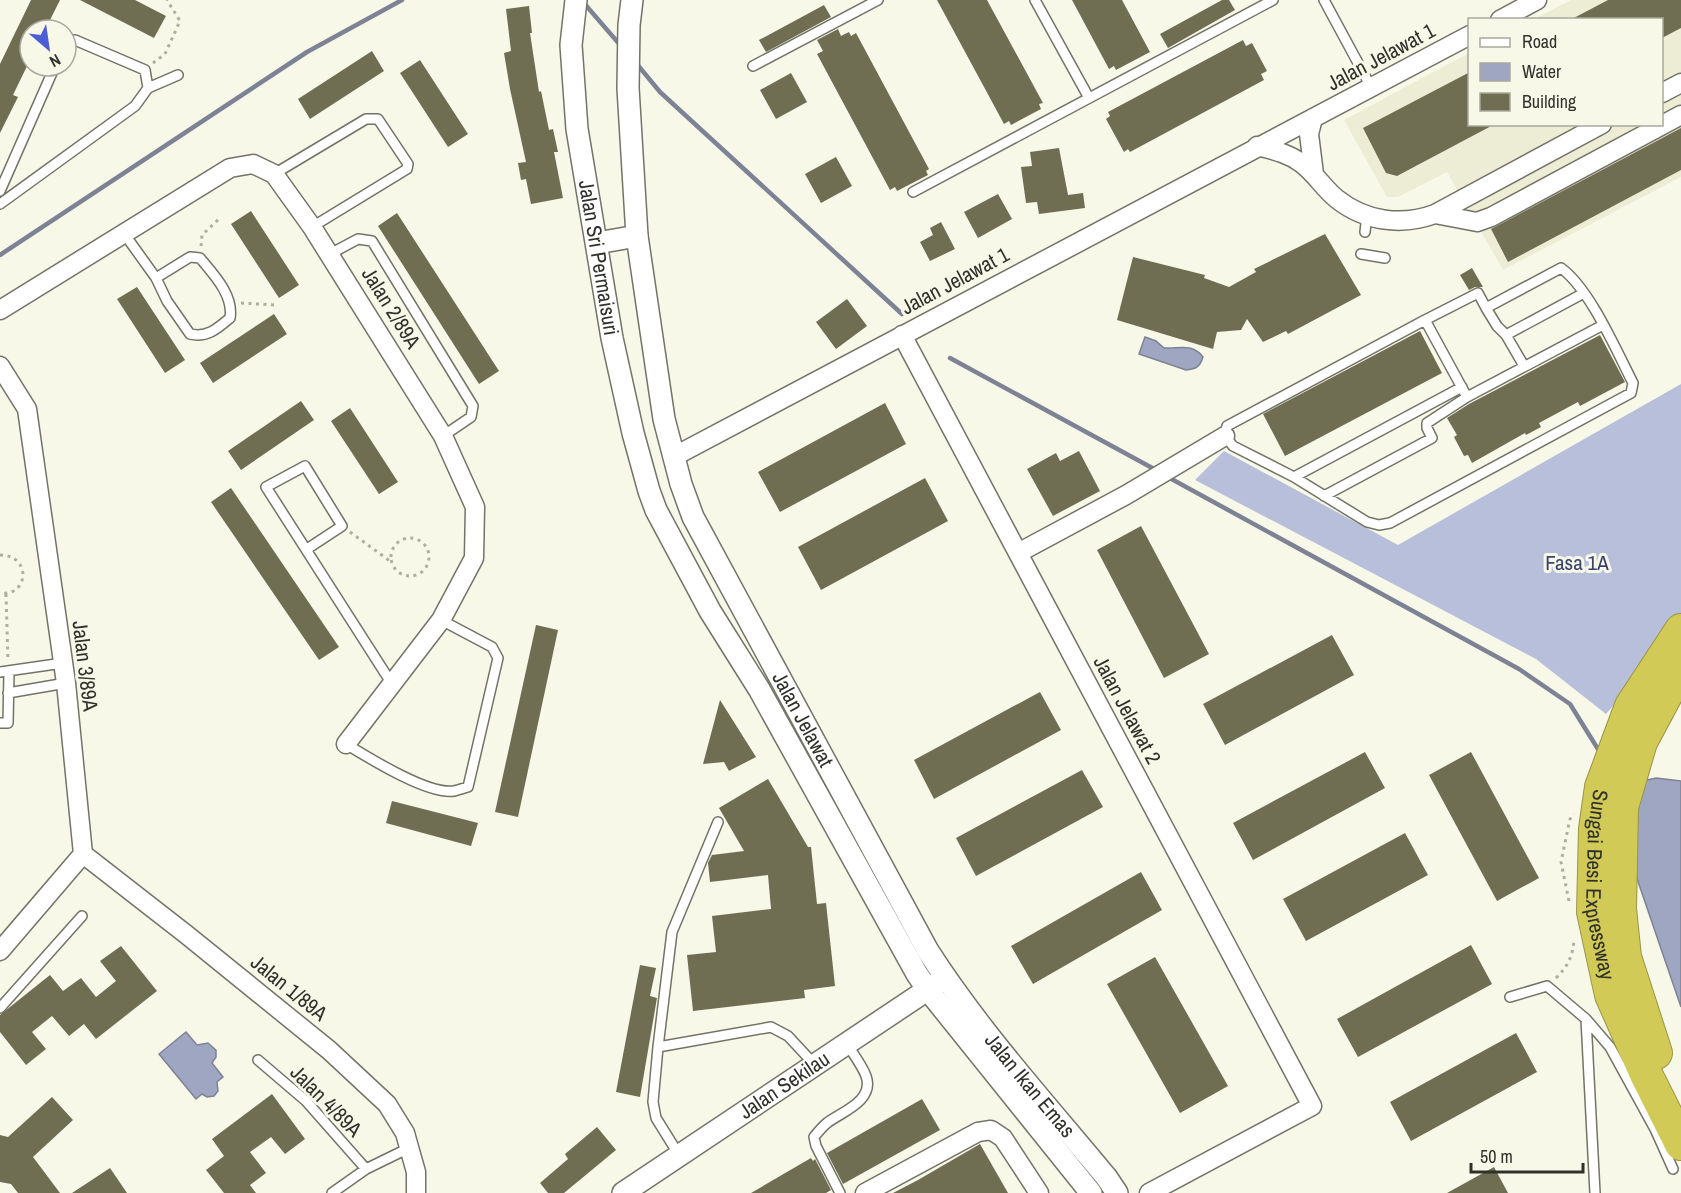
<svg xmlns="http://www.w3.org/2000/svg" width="1681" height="1193" viewBox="0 0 1681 1193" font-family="'Archivo Narrow',sans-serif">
<rect width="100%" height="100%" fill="#f8f8e9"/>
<!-- built -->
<path fill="#ededd6" d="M1571,0H1681V177L1503,270L1447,172L1398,197H1387L1344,120L1469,53L1470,124H1662V20L1534,19Z"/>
<!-- forest -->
<path fill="#b7bfdb" d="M1681,384V626L1606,714L1536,659L1195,480L1224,451L1398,545Z"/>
<!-- water -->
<path fill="#9ea6c1" stroke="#7d8394" stroke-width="1.5" d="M1145,337L1156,341L1164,348C1179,349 1193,343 1203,357C1200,367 1196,369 1186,370L1139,354Z
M1656,778L1681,781V1007L1631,861L1627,827L1641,786L1647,780Z
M186,1032L197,1045L208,1043L216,1050V1057L212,1063L223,1077L217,1082L218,1091L214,1096L207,1097L202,1094L196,1099L159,1054Z"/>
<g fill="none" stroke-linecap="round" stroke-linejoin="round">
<!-- stream -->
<path stroke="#7d8394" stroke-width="4.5" d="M583,2L621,46
M636,63L660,92L902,314
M0,255L307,52L402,0
M950,358L1156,470
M1166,476L1519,669L1570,704L1601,754"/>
</g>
<!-- building -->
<path fill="#6f6e53" d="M31,0H60L45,30H30V60L13,95L18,97L0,133V64Z
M80,0H135L166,16L154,38Z
M937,0H987L1043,103L1039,104L1041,109L1011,125L1009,121L1004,124Z
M1072,0H1122L1150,52L1116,70L1114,66L1109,69Z
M1222,0H1229L1235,10L1168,48L1160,34Z
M1608,0H1681V28L1662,38V20H1570Z
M824,5L831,17L766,52L759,40Z
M529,6L532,33H530L539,92L541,91L549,130L553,129L558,152H554L563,198L531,204L526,179L521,180L518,163L526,162L510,89L504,53L511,51L506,9Z
M838,29L841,36L849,32L851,36L856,33L929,169L926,171L928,175L897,191L895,187L890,190L817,54L823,51L817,40Z
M1243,40L1246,46L1252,43L1267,71L1261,74L1264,80L1130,152L1128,149L1124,152L1106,119L1110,116L1108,112Z
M372,51L384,71L310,119L298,99Z
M420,60L468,134L448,147L400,73Z
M1470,72V124H1495L1397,176L1386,173L1363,128Z
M791,73L807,102L776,119L760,90Z
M1681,128V170L1508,262L1491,229Z
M1059,148L1068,195L1083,193L1085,208L1039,214L1037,202L1026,203L1021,167L1032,166L1030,152Z
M836,157L852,186L821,203L805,174Z
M998,194L1012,219L978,238L964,212Z
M251,211L299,285L279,298L231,224Z
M397,213L499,371L479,384L378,226Z
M941,222L955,249L930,261L920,242L933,235L930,228Z
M1325,234L1361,295L1288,334L1286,331L1263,342L1247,319L1241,330L1217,332L1213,349L1117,320L1133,257L1205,275L1204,278L1229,287L1256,272L1254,269Z
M1472,268L1483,287H1475L1469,290L1460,275Z
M137,287L185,360L165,373L117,299Z
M847,299L867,326L836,349L816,322Z
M274,314L287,334L213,383L200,363Z
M1420,331L1442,373L1285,456L1263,414Z
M1600,335L1625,382L1580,406L1578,402L1539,423L1541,427L1526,435L1525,433L1472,463L1468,455L1464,456L1454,437L1457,435L1447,418L1469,404Z
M301,401L314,420L241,470L228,451Z
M885,403L906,444L780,512L758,472Z
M350,408L398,482L379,494L331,421Z
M1079,451L1100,491L1053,516L1027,469L1056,453L1060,461Z
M925,478L948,521L821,590L798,547Z
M231,488L339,647L319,660L211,502Z
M1141,526L1209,654L1164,678L1097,550Z
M536,625L558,630L518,817L495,812Z
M1332,635L1354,675L1225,745L1203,704Z
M1040,692L1061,730L934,799L914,760Z
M720,700L756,757L729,771L724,762L703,764Z
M1365,752L1385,788L1253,860L1233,823Z
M1471,752L1539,878L1497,901L1429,775Z
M1082,770L1103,807L976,876L956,838Z
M768,779L808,847H811L817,904L826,903L835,986L804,990L805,998L693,1011L687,955L716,952L712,916L771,909L768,875L710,882L708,863L712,855L744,851L719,808Z
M392,801L478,823L471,846L386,823Z
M1405,833L1428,875L1306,941L1283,899Z
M1141,872L1162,910L1033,984L1011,946Z
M1471,945L1492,984L1358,1057L1337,1019Z
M121,946L157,991L96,1039L84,1024L69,1036L52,1016L32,1032L46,1049L26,1065L0,1032V1015L50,975L63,991L81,978L96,997L116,981L100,961Z
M1155,957L1228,1086L1180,1113L1107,984Z
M640,965L656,968L650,996L657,998L640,1097L616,1092Z
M1516,1033L1537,1072L1411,1141L1390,1102Z
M272,1094L305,1139L285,1154L271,1137L250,1152L266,1173L250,1185L256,1193H224L206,1170L224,1156L212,1139Z
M52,1097L73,1120L33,1157L60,1193H18L11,1184L0,1182V1135L8,1137Z
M922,1099L940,1130L843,1184L827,1153Z
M597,1127L616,1150L564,1193H548L540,1183L568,1159L565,1154Z
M980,1144L1008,1193H893L918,1180Z
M811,1158L813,1161L815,1159L831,1190L826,1193H751Z
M1494,1167L1508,1193H1447Z
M110,1168L127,1193H72Z"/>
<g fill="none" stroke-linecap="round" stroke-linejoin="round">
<defs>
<path id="service" d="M1035,0L1089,98
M1324,0L1371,87
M66,43L69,40H75L145,70L148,88
M753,66L878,0
M274,174L366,119H378L408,164L407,169L312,227
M0,191L55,66
M913,192L1273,0
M0,204L135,106L148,88L178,75
M123,232L156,278L167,301L190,334C207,338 217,329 230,318C234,295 213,274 200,258L190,257L156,278
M1365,232L1367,215
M330,254L358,239L372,241L473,406L471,417L443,436
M1361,254L1385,258
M1486,308L1497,326L1506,335L1584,293
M1425,320L1478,293L1486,308L1561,268C1590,289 1616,350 1633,383L1631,393L1390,523L1379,525L1367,522L1294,477L1233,446L1225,436L1227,426L1425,320L1467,397
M1506,335L1524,366
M1294,477L1462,387
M1324,496L1432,438L1427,428V423L1467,397L1603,325
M307,549L342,526L305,466L266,487L392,684
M0,672L63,663
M8,693L66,683
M0,723H8L9,672
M346,744C369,758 428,795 454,791C459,790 464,788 468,787L498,658L492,647L441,620
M1510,997L1547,986L1586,1019L1610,1047L1655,1129L1673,1169
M0,1008L82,916
M1586,1019L1595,1193
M658,1047L771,1027L788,1036L815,1065
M258,1060L306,1101L366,1169
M679,1155L656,1118L653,1102L658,1047L672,932L718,822
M332,1193L366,1169L409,1148
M840,1193L816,1146L814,1137C818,1132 822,1127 827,1123C841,1112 875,1101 866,1076C862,1065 853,1054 847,1044"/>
<path id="minor" d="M1500,20L1537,0
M1662,93L1681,83
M1313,118L1309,134L1314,174
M1257,146C1272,150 1288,153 1301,163C1315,173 1324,189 1337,199C1366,222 1402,226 1435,214L1602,124
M1435,214L1477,222L1491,217L1681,115
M0,310L230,168L253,164L274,174L312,227L443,436L475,507L474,558L441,620L346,744
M902,335L1312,1106L1149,1193
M0,366L27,409L66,683L83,854L0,951
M675,456L1470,35
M1018,553L1126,495L1225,436
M83,854L187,935L329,1050L387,1104L405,1133L416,1172V1193
M865,1193L978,1132L991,1130L1003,1138L1039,1193"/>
<g id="tertiary">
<path id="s1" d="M576,0L571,45L577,129L612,338L633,433L649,491L656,510L710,611L759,689L917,974L928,990L1091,1193"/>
<path id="s2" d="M632,0L629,25L628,88L637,236L664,419L681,484L693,517L928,951C980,1032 1046,1104 1107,1178L1117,1193"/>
<path d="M597,243L637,236"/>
<path id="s3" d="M623,1193L939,982"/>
</g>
<g id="motorway">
<path id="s4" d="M1681,630L1631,706L1601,787L1595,829L1593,912L1611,995L1646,1074L1681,1144"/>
<path d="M1656,1053L1625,957L1620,909L1622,807L1641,742L1681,667"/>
</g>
</defs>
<!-- service casing -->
<use href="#service" stroke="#737366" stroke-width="12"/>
<!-- minor casing -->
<use href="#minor" stroke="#737366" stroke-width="21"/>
<!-- tertiary casing -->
<use href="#tertiary" stroke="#737366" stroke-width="24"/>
<!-- motorway casing -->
<use href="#motorway" stroke="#999447" stroke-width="34"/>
<!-- path -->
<path stroke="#aeaea2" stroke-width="3" stroke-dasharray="3 4.5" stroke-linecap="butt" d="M153,63L165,54L180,21L167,0
M201,246L202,235L221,217
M241,303L275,305
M350,532L390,561
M391 557a19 19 0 1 1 38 0a19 19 0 1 1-38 0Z
M0,555C32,555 29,597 0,593
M6,594L8,661
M1569,901L1561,862L1570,819L1574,814
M1556,978C1568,966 1573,956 1574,939"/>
<!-- service -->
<use href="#service" stroke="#fff" stroke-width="9"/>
<!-- minor -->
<use href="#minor" stroke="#fff" stroke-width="18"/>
<!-- tertiary -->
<use href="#tertiary" stroke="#fff" stroke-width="21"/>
<!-- motorway -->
<use href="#motorway" stroke="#d1ca56" stroke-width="32"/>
</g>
<g text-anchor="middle" stroke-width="6" stroke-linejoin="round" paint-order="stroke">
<!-- street labels -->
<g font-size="21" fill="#31312b" stroke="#f8f8e9">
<text transform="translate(1381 57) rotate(-28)" y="7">Jalan Jelawat 1</text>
<text dy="7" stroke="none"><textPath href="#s1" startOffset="260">Jalan Sri Permaisuri</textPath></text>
<text transform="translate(955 281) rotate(-28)" y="7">Jalan Jelawat 1</text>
<text transform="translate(391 308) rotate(58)" y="7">Jalan 2/89A</text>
<text transform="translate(85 666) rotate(83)" y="7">Jalan 3/89A</text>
<text transform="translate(1127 710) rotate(62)" y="7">Jalan Jelawat 2</text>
<text dy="7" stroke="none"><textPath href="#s2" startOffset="754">Jalan Jelawat</textPath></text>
<text dy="7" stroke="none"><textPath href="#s4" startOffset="276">Sungai Besi Expressway</textPath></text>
<text transform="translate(289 988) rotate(39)" y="7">Jalan 1/89A</text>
<text dy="7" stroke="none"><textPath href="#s3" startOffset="194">Jalan Sekilau</textPath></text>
<text dy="7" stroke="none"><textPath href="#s2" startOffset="1186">Jalan Ikan Emas</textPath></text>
<text transform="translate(326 1101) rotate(45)" y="7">Jalan 4/89A</text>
</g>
<!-- park labels -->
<g font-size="21" fill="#39436c" stroke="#f8f8e9">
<text x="1577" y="570">Fasa 1A</text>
</g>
</g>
<!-- legend -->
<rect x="1468" y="18" width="195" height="108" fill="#f8f8e9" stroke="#a8a89d" stroke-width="1.5"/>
<rect x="1480" y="38" width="30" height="9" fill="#ffffff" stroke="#a8a89d" stroke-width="1.5"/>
<text x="1522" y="48" font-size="18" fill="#31312b">Road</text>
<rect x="1480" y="63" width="30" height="18" fill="#9ea6c1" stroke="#a8a89d" stroke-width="1.5"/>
<text x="1522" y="78" font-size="18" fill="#31312b">Water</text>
<rect x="1480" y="93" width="30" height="18" fill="#6f6e53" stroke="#a8a89d" stroke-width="1.5"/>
<text x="1522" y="108" font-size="18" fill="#31312b">Building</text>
<!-- north arrow -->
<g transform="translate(48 48) rotate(151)"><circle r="28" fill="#f8f8e9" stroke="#a8a89d" stroke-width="1.5"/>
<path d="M0-4.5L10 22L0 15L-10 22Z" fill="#4d5dd3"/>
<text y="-9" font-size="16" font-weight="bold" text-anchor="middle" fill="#31312b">N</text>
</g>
<!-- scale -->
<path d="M1471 1163v9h112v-9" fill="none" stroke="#31312b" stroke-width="3"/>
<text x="1480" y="1163" font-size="18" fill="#31312b" stroke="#f8f8e9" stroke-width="4.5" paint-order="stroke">50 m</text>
</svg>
